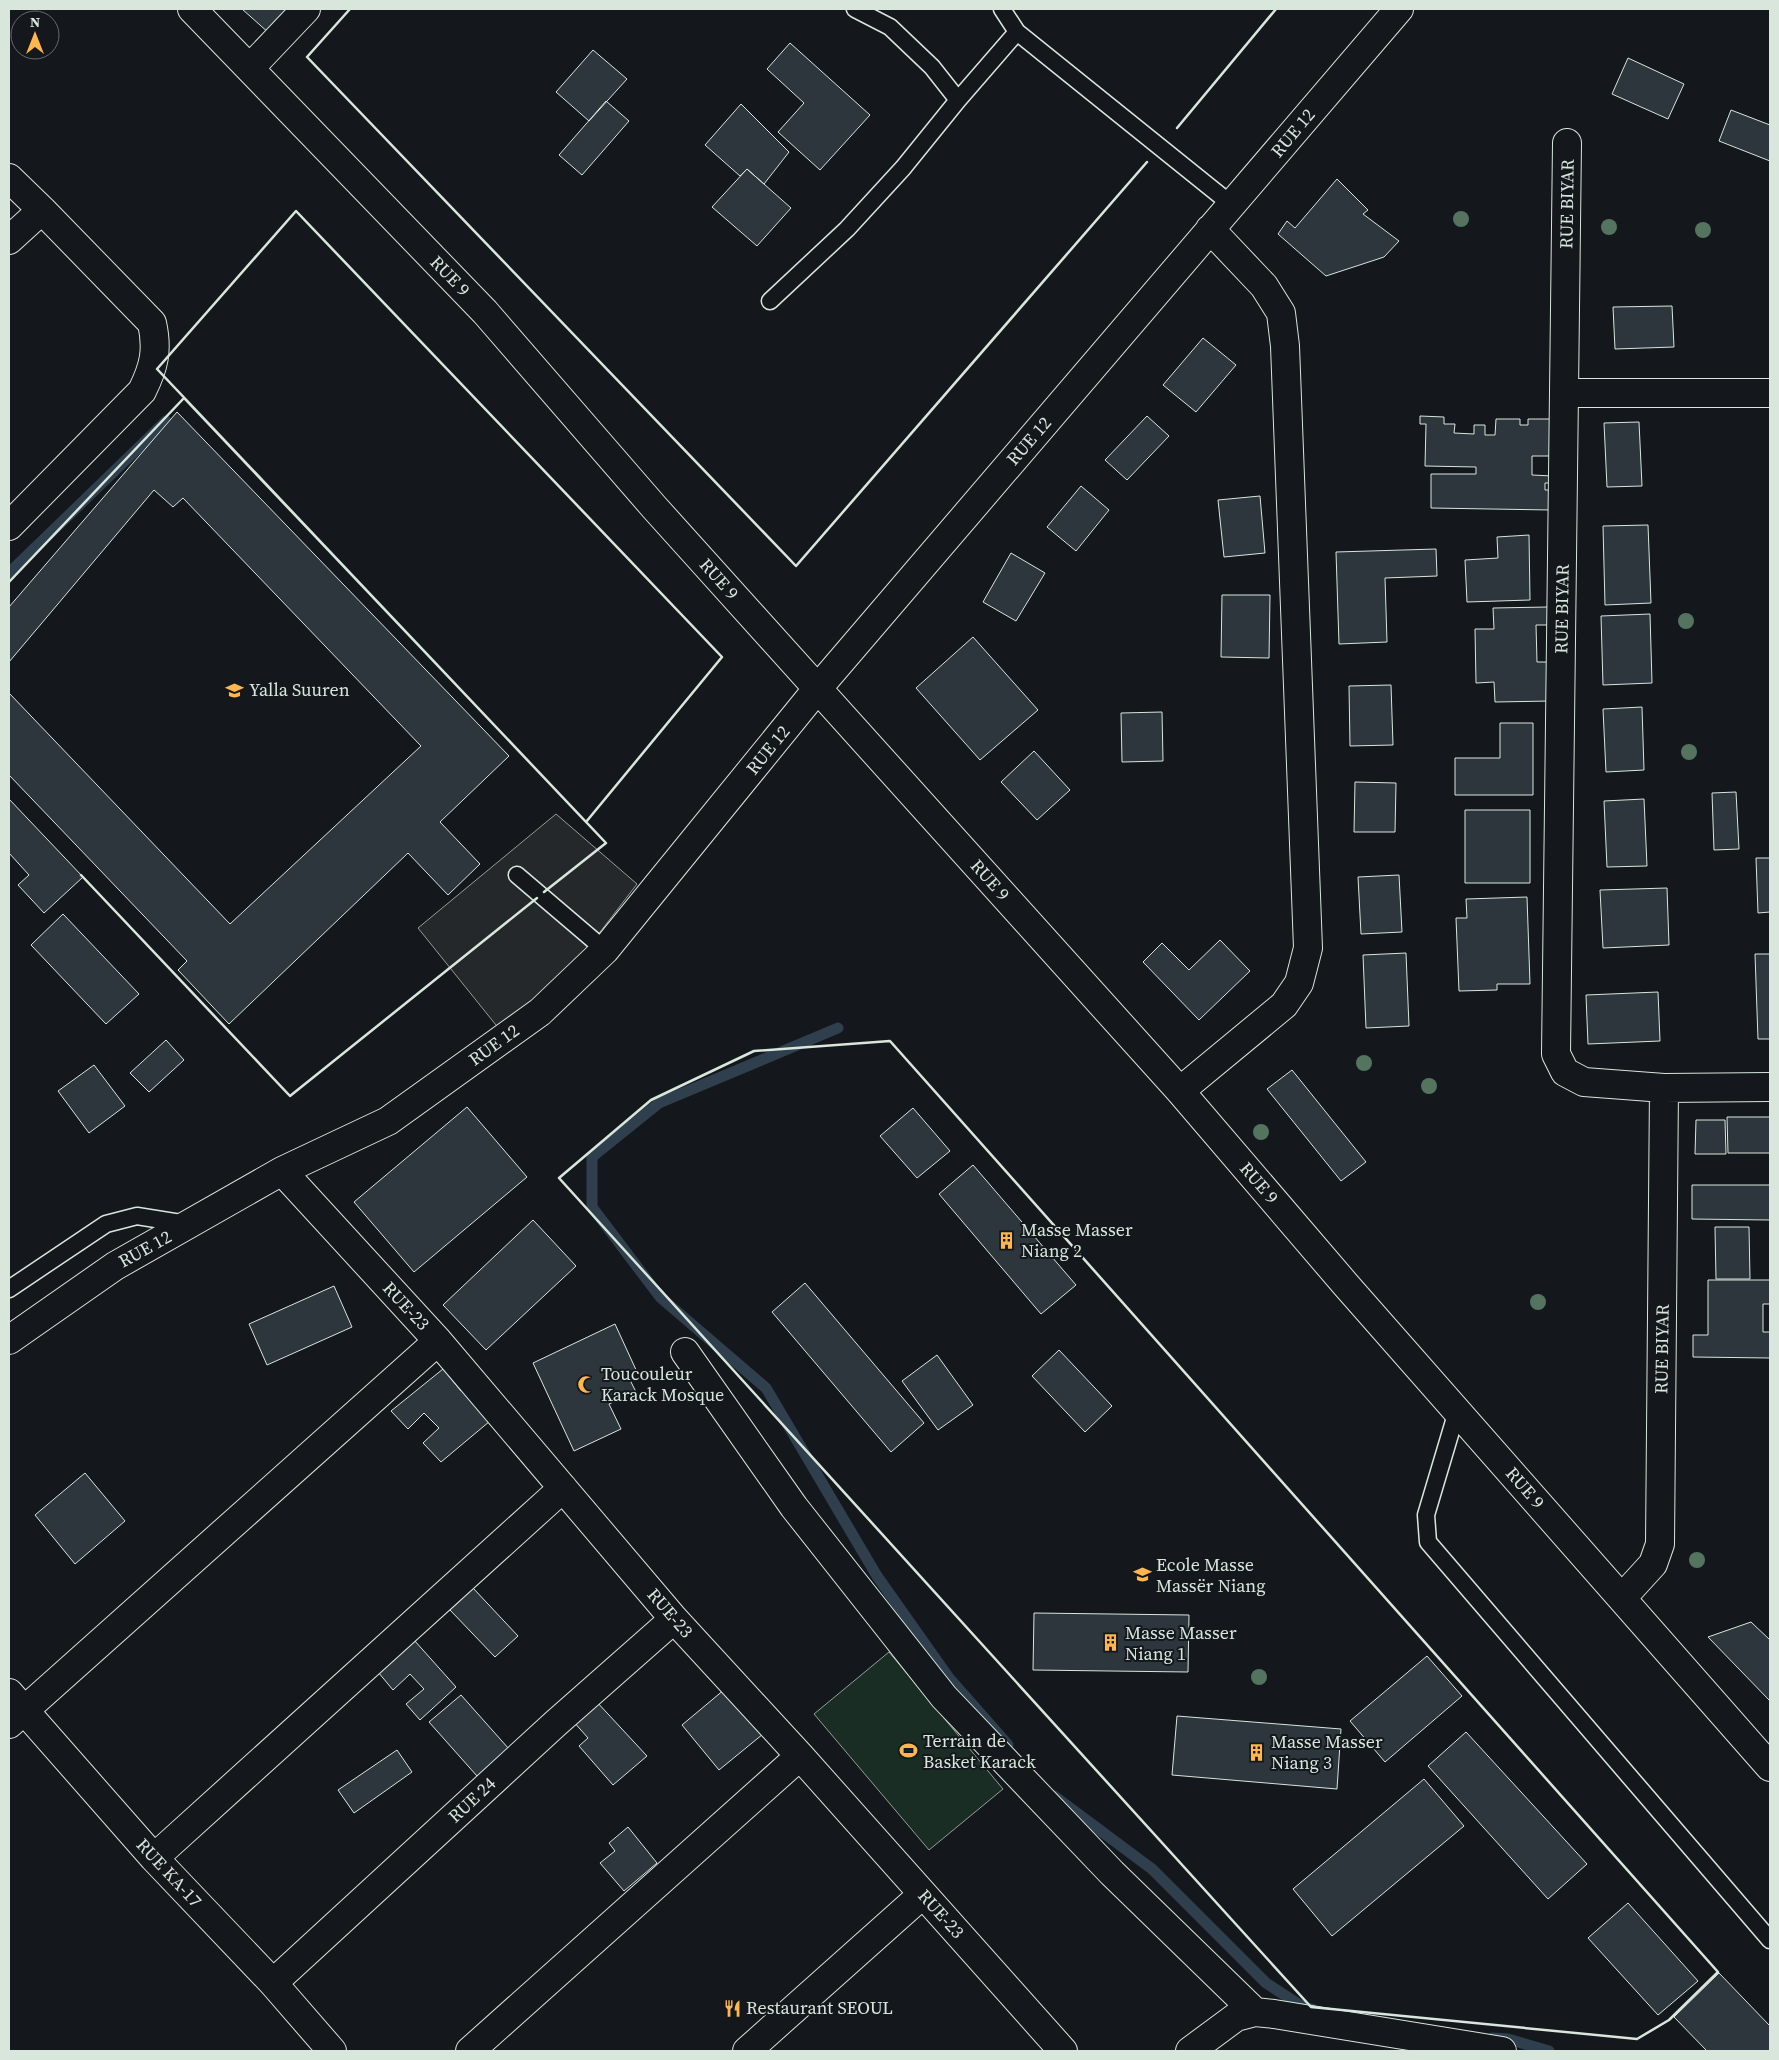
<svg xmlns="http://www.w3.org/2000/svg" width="1779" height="2060" viewBox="0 0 1779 2060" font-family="'Source Serif 4',serif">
<rect width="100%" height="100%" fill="#14181c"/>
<!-- green -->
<path fill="#1a2d24" stroke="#939e99" d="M889,1652L1003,1789L929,1850L814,1714Z"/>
<!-- parking -->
<path fill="#24282b" stroke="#939e99" d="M556,814L637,884L577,962L500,1030L418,928Z"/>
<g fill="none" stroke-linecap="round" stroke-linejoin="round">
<!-- stream -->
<path stroke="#2f3f4d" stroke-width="11" d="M9,573L166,421
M838,1028L659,1103L592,1157V1207L660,1297L766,1388L877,1576L949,1678L1008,1745
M1054,1796L1152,1869L1266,1983L1303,2007L1312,2009
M1492,2038L1508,2039L1549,2051"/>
</g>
<!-- building -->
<path fill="#2c363c" stroke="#d8e6dc" d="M242,9H291L270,34Z
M790,43L870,115L820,170L778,132L804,103L767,69Z
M593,50L627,79L589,121L556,92Z
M1628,58L1684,84L1668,119L1612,94Z
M606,101L629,121L582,175L559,155Z
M741,104L789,152L764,184L747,169L740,176L705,145Z
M1731,110L1770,125V161L1719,141Z
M747,169L791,208L757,246L712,207Z
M1337,179L1368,210L1363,214L1399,241L1384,257L1326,276L1278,234L1287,221L1295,228Z
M1672,306L1674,347L1615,349L1613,307Z
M1203,338L1236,365L1196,412L1163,385Z
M177,412L509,756L440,822L480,864L448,895L408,853L229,1024L178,970L187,961L9,775V693L230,924L421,746L183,498L173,507L154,490L9,662V607Z
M1147,416L1169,436L1127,480L1105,460Z
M1420,416L1444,417V424H1455L1454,433L1474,434V425H1485V435H1495L1496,419H1520V425H1528V419H1553V456H1532V475L1553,476V483H1545V490H1551V510L1431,508V474H1476V467L1425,466L1426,424H1420Z
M1639,422L1642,486L1607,487L1604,423Z
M1081,486L1109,510L1076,551L1047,527Z
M1260,496L1265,553L1224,557L1218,500Z
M1648,525L1651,603L1605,605L1603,526Z
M1529,535L1530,600L1467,602L1465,560L1498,558L1497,537Z
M1436,549L1437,576L1385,578L1387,642L1339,644L1336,552Z
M1011,553L1045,573L1016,621L983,602Z
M1222,595H1270L1269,658L1221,657Z
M1548,607V625H1536L1537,662H1550L1551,701L1495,702L1494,682L1476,683L1475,629H1494L1493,608Z
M1650,614L1652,683L1603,685L1601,616Z
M973,637L1038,710L980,760L916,688Z
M1391,685L1393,745L1350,746L1349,686Z
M1642,707L1644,770L1606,772L1603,709Z
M1162,712L1163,761L1122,762L1121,713Z
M1500,723H1533V795H1455V758H1500Z
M1034,751L1070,790L1037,820L1001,782Z
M1355,782L1396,783L1395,832H1354Z
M1736,792L1739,849L1714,850L1712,793Z
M9,799L83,877L44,913L18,885L29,875L9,853Z
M1644,799L1647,866L1607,867L1604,801Z
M1465,810H1530V883H1465Z
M1756,858H1770V912L1758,913Z
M1399,875L1402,932L1361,934L1358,877Z
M1667,888L1669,945L1603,948L1600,890Z
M1527,897L1530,984H1497V990L1459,991L1456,918H1467L1466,899Z
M63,914L139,994L106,1024L31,945Z
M1220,940L1250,971L1199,1020L1143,962L1162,943L1189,970Z
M1406,953L1409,1026L1366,1028L1363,955Z
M1755,954H1770V1039H1758Z
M1658,992L1660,1041L1588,1044L1586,995Z
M166,1040L184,1060L149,1092L130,1073Z
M94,1065L125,1106L89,1133L58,1091Z
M1292,1070L1366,1162L1341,1181L1267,1089Z
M467,1107L527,1177L414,1272L354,1202Z
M913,1108L950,1151L917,1178L880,1136Z
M1727,1117H1770V1153H1728Z
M1696,1120H1725L1726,1154H1695Z
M973,1165L1076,1285L1041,1314L939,1194Z
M1692,1185H1770V1220L1692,1219Z
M533,1220L576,1266L486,1350L443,1305Z
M1715,1227H1749L1750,1279H1716Z
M1708,1280H1770V1304H1763V1332H1770V1358L1693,1357V1335H1708Z
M805,1283L924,1423L891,1452L772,1312Z
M334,1286L352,1327L267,1365L249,1324Z
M615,1324L637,1372L628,1376L636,1392L609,1404L621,1429L574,1451L533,1363Z
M1059,1350L1112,1406L1085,1432L1032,1376Z
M937,1355L973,1405L938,1430L902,1381Z
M443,1369L461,1391L470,1384L496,1416L441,1462L423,1443L439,1428L424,1413L408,1429L391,1411Z
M85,1473L125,1521L75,1564L35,1515Z
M473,1588L518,1636L495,1657L450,1610Z
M1034,1613L1189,1615L1188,1672L1033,1670Z
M1751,1622L1770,1640V1701L1708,1637Z
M414,1640L456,1687L420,1720L406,1704L424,1689L410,1674L393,1690L378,1672Z
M1427,1656L1462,1696L1385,1762L1350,1721Z
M725,1689L763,1734L719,1770L682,1725Z
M461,1695L509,1749L477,1776L429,1722Z
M595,1700L647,1756L613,1785L579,1746L588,1738L573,1721Z
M1177,1716L1341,1729L1337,1789L1172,1775Z
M1466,1732L1587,1864L1548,1899L1428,1766Z
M397,1750L412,1772L354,1813L338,1790Z
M1424,1779L1464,1826L1332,1936L1293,1889Z
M628,1827L657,1863L624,1891L600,1863L615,1851L609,1843Z
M1628,1903L1698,1981L1658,2015L1588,1938Z
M1719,1973L1770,2026V2051H1707L1674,2017Z"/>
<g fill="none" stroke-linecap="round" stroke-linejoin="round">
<defs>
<path id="lane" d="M1002,9L1017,32L1232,205
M958,100L1017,32
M770,301L847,229L903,168L958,100L932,67L890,27L855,9
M517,875L605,950
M9,1289L106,1224L137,1216L187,1224
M1457,1411L1426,1515L1428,1542L1770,1940"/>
<path id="street" d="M192,9L485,312L654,507L1180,1091L1346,1285L1770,1767
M250,68L306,9
M1567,143L1556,1054L1565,1072L1584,1082L1664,1088L1770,1087
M9,178L42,210L152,323C158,350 154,367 142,391L9,526
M9,240L42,210
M1565,393H1770
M1180,1091L1284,1005L1299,983L1308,948L1285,346L1281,313L1264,286L1210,229
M282,1171L438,1341L674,1619L800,1756L1063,2051
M9,1340L115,1266L282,1171L388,1121L540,1012L605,950L818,688L1399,9
M685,1352L794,1507L944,1697L1112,1873L1255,2012
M1622,1598L1653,1564L1660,1544L1664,1088
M9,1693L154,1858L273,1983L332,2051
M9,1724L438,1341
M154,1858L563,1488
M273,1983L556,1723L674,1619
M470,2051L800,1756
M747,2051L923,1894
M1190,2051L1236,2017L1255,2012L1274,2014L1502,2051"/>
</defs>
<!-- lane casing -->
<use href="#lane" stroke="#d8e6dc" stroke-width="19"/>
<!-- street casing -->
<use href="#street" stroke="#d8e6dc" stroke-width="30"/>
<!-- lane -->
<use href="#lane" stroke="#14181c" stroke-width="16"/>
<!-- street -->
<use href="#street" stroke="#14181c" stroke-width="28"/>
<!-- wall -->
<path stroke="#d8e6dc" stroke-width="2.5" d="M350,9L307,57L796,566L1147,162
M1177,128L1276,9
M296,211L722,657L586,822L157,369Z
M9,582L184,398L606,843L544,892
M81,875L290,1096L537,898
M890,1041L1718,1972L1669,2020L1637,2039L1311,2007L559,1178L651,1100L754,1051Z"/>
</g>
<!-- trees -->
<g fill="#55745f">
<circle cx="1461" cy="219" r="8"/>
<circle cx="1609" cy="227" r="8"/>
<circle cx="1703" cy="230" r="8"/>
<circle cx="1686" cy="621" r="8"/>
<circle cx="1689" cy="752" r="8"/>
<circle cx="1364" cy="1063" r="8"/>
<circle cx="1429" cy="1086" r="8"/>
<circle cx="1261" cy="1132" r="8"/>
<circle cx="1538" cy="1302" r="8"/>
<circle cx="1697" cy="1560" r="8"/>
<circle cx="1259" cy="1677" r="8"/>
</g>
<!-- icons -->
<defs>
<symbol id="school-bare" viewBox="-9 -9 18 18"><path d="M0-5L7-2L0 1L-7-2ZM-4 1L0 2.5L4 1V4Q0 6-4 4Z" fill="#ffb74d" stroke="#14181c" stroke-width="2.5" paint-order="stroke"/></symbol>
<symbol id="building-bare" viewBox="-9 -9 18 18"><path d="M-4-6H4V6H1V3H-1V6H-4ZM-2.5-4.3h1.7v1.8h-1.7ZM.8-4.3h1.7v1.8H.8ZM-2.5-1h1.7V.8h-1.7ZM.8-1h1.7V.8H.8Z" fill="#ffb74d" stroke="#14181c" stroke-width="2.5" paint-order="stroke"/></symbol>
<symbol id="mosque-bare" viewBox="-9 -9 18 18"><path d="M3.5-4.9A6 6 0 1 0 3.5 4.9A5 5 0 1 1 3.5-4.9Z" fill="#ffb74d" stroke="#14181c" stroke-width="2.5" paint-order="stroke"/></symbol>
<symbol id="stadium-bare" viewBox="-9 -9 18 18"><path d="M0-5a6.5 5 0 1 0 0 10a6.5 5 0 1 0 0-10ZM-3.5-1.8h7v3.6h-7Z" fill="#ffb74d" stroke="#14181c" stroke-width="2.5" paint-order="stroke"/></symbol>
<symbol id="restaurant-bare" viewBox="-9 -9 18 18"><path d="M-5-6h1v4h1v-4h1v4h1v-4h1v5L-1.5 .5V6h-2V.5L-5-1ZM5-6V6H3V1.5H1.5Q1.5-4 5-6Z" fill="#ffb74d" stroke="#14181c" stroke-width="2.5" paint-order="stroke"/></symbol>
</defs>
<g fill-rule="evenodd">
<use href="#school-bare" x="222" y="678" width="25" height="25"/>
<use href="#building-bare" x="994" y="1228" width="25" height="25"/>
<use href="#mosque-bare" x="574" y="1372" width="25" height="25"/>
<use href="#school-bare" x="1130" y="1562" width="25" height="25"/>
<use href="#building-bare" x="1098" y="1630" width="25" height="25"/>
<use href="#stadium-bare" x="896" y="1738" width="25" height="25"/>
<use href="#building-bare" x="1244" y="1740" width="25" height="25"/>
<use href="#restaurant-bare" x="720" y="1996" width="25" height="25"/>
</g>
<g text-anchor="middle" stroke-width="4" stroke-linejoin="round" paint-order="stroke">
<!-- street labels -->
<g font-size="18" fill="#d8e6dc" stroke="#14181c">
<text transform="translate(1293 133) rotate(-50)" y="6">RUE 12</text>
<text transform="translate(1567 204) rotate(-89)" y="6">RUE BIYAR</text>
<text transform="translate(450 276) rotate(46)" y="6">RUE 9</text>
<text transform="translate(1029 441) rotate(-49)" y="6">RUE 12</text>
<text transform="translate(719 579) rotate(48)" y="6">RUE 9</text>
<text transform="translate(1562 609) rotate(-89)" y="6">RUE BIYAR</text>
<text transform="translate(768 750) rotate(-51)" y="6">RUE 12</text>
<text transform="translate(990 880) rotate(48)" y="6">RUE 9</text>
<text transform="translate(494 1045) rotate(-36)" y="6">RUE 12</text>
<text transform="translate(1259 1183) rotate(49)" y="6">RUE 9</text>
<text transform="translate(145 1249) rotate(-29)" y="6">RUE 12</text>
<text transform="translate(406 1306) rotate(47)" y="6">RUE-23</text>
<text transform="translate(1662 1349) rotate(-89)" y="6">RUE BIYAR</text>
<text transform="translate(1525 1488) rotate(49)" y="6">RUE 9</text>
<text transform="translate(670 1613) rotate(49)" y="6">RUE-23</text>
<text transform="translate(472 1800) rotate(-43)" y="6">RUE 24</text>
<text transform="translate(169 1873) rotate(47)" y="6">RUE KA-17</text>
<text transform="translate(941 1914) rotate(48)" y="6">RUE-23</text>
</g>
<!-- poi labels -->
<g font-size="18" fill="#d8e6dc" stroke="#14181c" text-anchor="start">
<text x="249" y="696">Yalla Suuren</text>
<text x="1021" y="1236">Masse Masser<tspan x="1021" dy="21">Niang 2</tspan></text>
<text x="601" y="1380">Toucouleur<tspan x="601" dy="21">Karack Mosque</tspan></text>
<text x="1156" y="1571">Ecole Masse<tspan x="1156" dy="21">Massër Niang</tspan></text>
<text x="1125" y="1639">Masse Masser<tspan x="1125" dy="21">Niang 1</tspan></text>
<text x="923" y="1747">Terrain de<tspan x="923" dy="21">Basket Karack</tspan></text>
<text x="1271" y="1748">Masse Masser<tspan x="1271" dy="21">Niang 3</tspan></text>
<text x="746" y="2014">Restaurant SEOUL</text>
</g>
</g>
<!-- border -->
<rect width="1779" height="2060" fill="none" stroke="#d8e6dc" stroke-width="20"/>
<!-- north arrow -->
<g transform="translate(35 35)"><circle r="24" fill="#14181c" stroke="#626a69"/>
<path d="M0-4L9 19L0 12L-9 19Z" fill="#ffb74d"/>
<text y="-8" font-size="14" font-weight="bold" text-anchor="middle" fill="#d8e6dc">N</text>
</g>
</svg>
